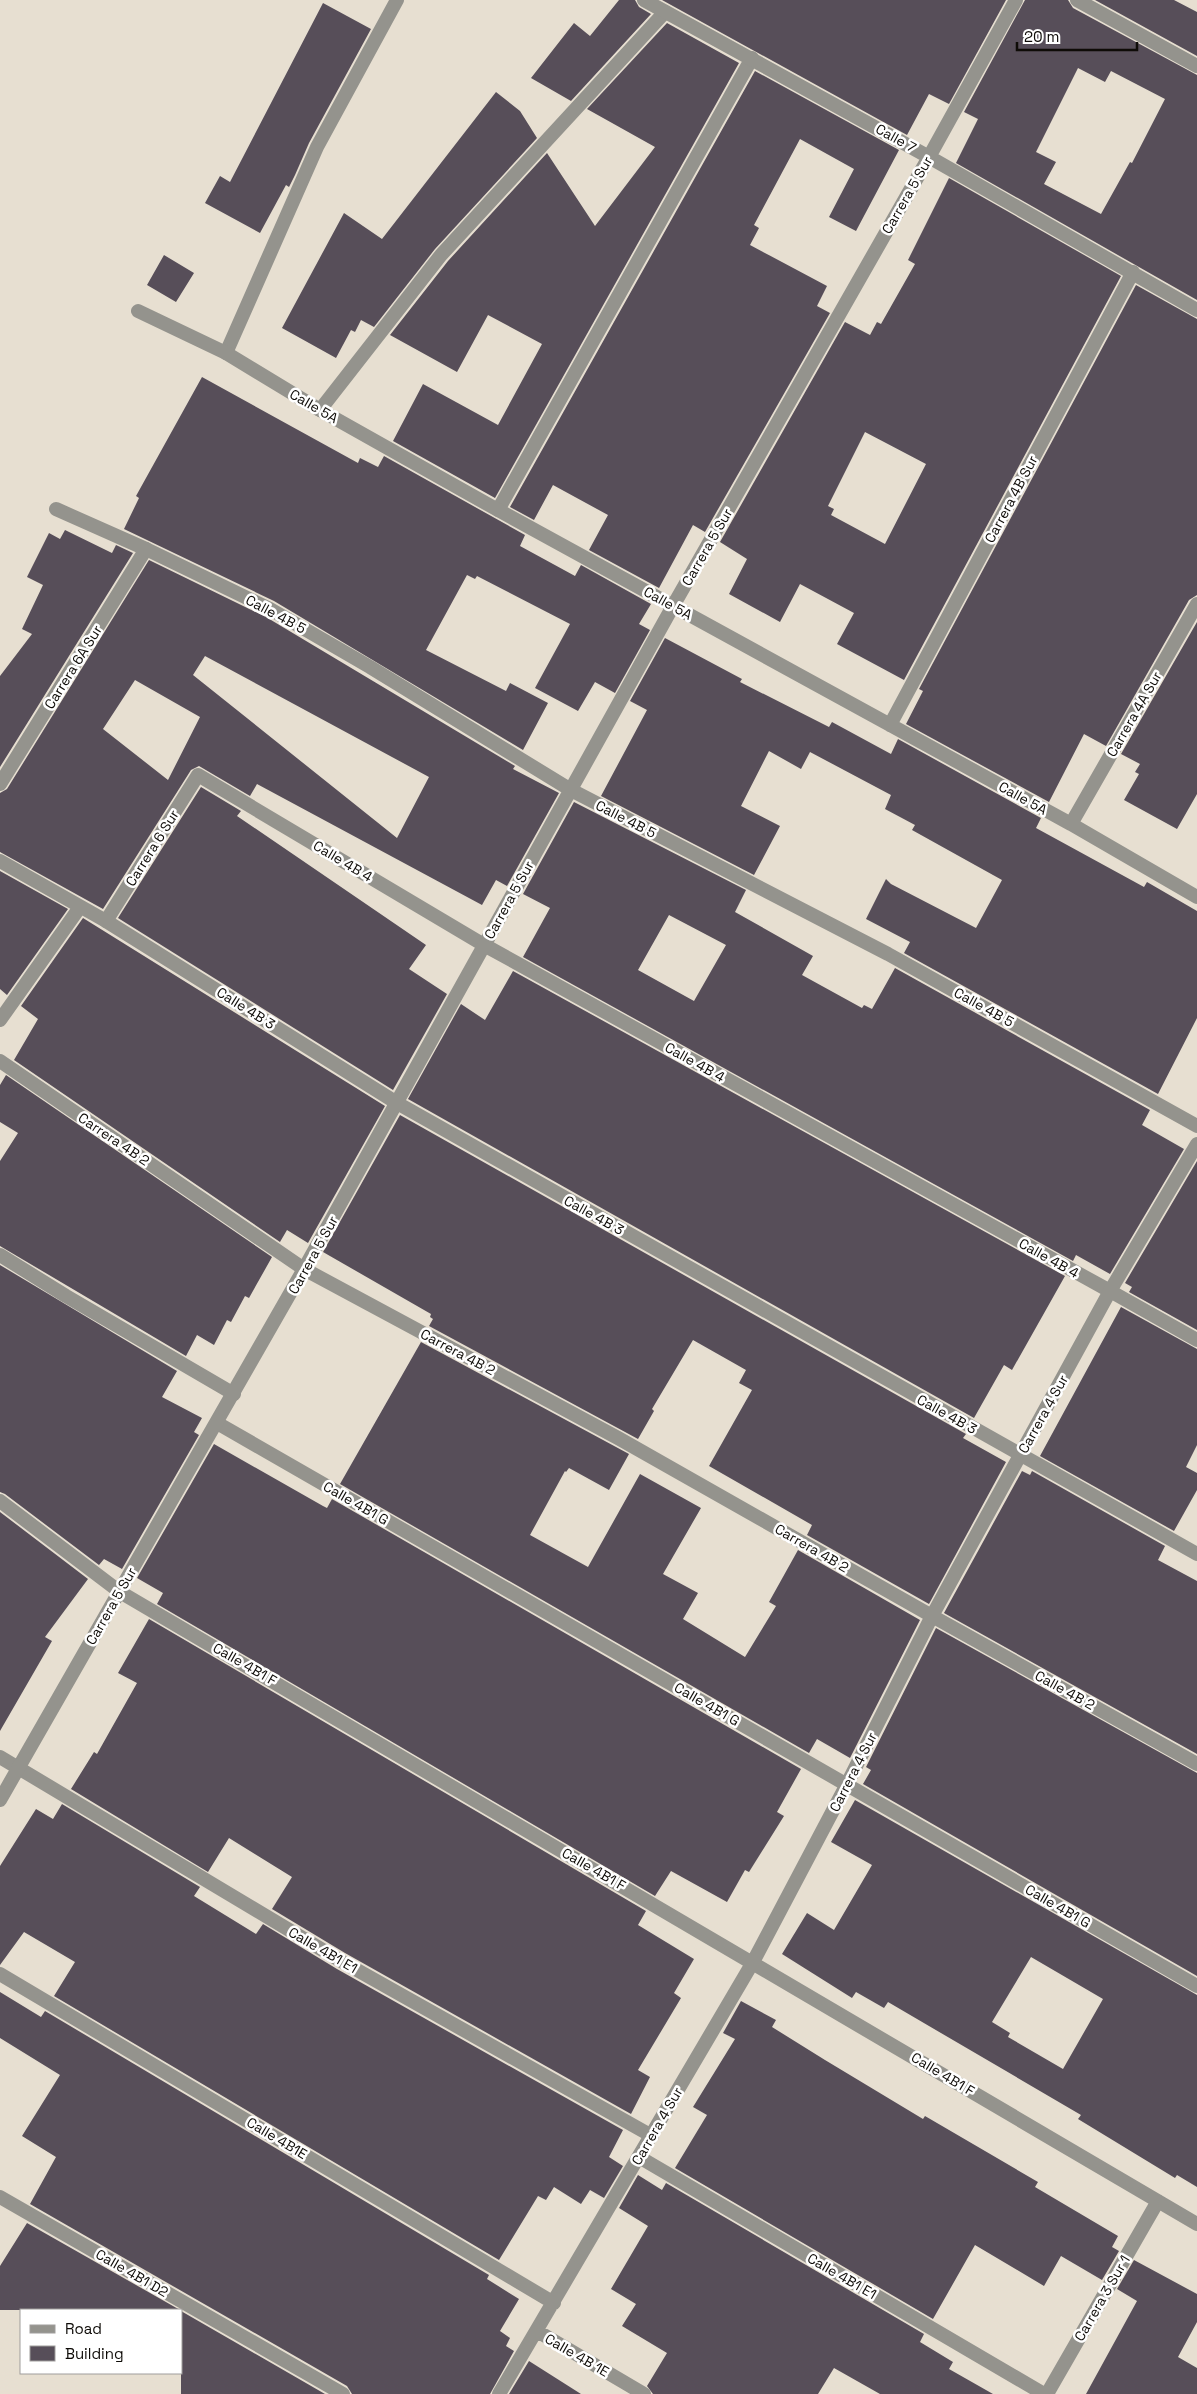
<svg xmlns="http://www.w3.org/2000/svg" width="1197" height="2394" viewBox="0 0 1197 2394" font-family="'Space Grotesk',sans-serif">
<rect width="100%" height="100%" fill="#e7dfd1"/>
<!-- building -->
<path fill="#574e59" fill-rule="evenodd" d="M619,0H635L639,7L651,14L571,101L531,78L574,23L590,36Z
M662,0H1006L949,104L929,94L907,135Z
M1025,0H1068L1073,8L1197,75V300L956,163L978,119L964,112ZM1078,68L1105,82L1111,71L1165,99L1132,163L1130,162L1101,214L1044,184L1056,162L1036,152Z
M1095,0H1174L1197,12V56Z
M323,3L371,29L309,143L295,175L289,187L286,185L260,233L205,203L220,176L230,182Z
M667,23L739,63L495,498L393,441L423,384L498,425L542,344L488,315L457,372L390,335L448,261L547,153L595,226L655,147L587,109Z
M755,71L899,150L856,231L829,217L854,169L800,139L754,225L759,228L750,245L827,286L817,306L830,313L705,532L693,525L659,588L589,550L608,515L553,485L534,520L510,507Z
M496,92L520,111L537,138L435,249L374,327L361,320L355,332L351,330L336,358L282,328L344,213L382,239Z
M949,178L1121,276L904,680L837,644L854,613L800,584L780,622L729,594L747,559L720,542L845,322L870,335L877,322L881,324L915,264L908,260ZM865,432L926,464L885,544L831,515L834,509L828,506Z
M164,255L194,273L176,302L147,285Z
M1136,285L1197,319V595L1189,600L1106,746L1084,734L1049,802L906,724L923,691L919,689Z
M202,377L358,463L360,458L378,467L384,456L525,535L520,546L575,576L581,565L651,604L639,624L650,630L615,693L595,682L578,711L535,688L570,624L477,576L475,579L467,575L426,650L506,691L510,683L548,703L523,750L274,601L124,529L139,498L136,496Z
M65,530L112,553L116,545L133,553L0,767V676L32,634L22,629L43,585L27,577L49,533L60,539Z
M149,560L266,617L515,766L513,769L559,793L507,886L496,880L482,905L257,784L250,796L199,766L191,770L103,909L0,852V793L7,789ZM205,656L429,777L397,838L193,675ZM135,680L200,717L168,780L103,729Z
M1197,622V794L1177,829L1124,800L1139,774L1135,772L1140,764L1121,754Z
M665,638L742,679L740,682L829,727L832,722L891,754L898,739L1041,818L1036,828L1144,887L1147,882L1197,911V1018L1158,1094L904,953L910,942L866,919L886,879L891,884L976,928L1002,880L912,830L915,825L885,809L891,795L810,752L801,769L769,751L741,806L780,826L754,875L601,796L647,710L630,701Z
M201,787L241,811L237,816L426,945L409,969L447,994L393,1090L118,918Z
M574,802L746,890L735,912L813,956L802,975L862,1008L864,1005L872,1009L895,968L1150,1110L1142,1125L1184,1149L1110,1274L1076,1255L1073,1261L523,957L550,908L523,894ZM669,915L726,945L694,1001L638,970Z
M0,871L68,909L7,995L0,989Z
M83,918L385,1106L308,1243L287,1230L280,1242L14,1060L38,1019L21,1006Z
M513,971L1065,1276L1012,1370L1004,1365L974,1418L408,1099L461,1004L485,1020Z
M6,1075L272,1257L249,1298L245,1296L231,1322L227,1320L214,1345L197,1335L186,1356L0,1246V1161L18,1133L0,1122V1085Z
M400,1115L966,1434L963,1438L1006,1462L929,1604L807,1535L812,1525L709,1466L752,1390L739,1383L746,1370L693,1340L652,1409L654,1411L638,1439L429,1326L433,1319L430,1317L431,1314L323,1252Z
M1197,1161V1330L1129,1292L1132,1287L1125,1283Z
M0,1265L177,1371L162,1397L202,1418L194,1432L199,1435L122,1569L104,1559L99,1565L5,1494L0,1492Z
M1121,1307L1197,1349V1445L1186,1467L1197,1473V1490L1174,1531L1040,1456Z
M421,1342L629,1454L609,1490L569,1468L566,1472L565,1471L530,1535L588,1567L640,1474L701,1508L663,1574L698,1593L683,1619L745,1657L776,1606L769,1602L798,1550L920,1620L850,1758L817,1739L809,1753L340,1484Z
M214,1444L323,1506L327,1508L332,1499L801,1769L777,1812L784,1816L749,1872L745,1870L727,1902L671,1871L655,1896L157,1604L163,1593L137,1578Z
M1022,1471L1030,1475L1032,1471L1165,1546L1158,1560L1197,1581V1754L944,1613Z
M0,1512L88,1579L45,1637L52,1641L0,1731Z
M149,1619L646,1911L638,1925L694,1959L674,1993L681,1998L638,2070L650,2077L631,2114L345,1953L272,1909L292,1877L229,1838L208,1872L71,1789L94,1752L97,1754L137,1683L118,1673Z
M936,1628L1197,1773V1976L863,1784L871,1770L866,1767Z
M855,1800L1197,1995V2187L1177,2175L1175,2178L1078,2119L1081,2115L888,2002L884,2008L856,1992L852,1998L782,1954L807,1913L834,1930L872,1865L831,1842ZM1031,1957L1103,1999L1063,2069L1008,2037L1010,2033L992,2022Z
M62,1804L200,1887L194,1896L256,1934L263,1924L337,1969L623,2130L609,2157L623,2166L604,2198L590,2190L581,2204L554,2187L546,2200L538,2196L499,2260L54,1996L75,1962L24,1932L0,1965V1866L36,1809L53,1819Z
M0,1992L41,2017L45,2011L489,2275L487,2279L519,2299L500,2331L510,2338L506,2346L514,2351L490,2394H352L347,2386L30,2204L56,2157L22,2136L60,2075L0,2038Z
M741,2001L776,2020L772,2027L825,2060L923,2119L925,2116L1038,2182L1035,2187L1118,2236L1112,2247L1119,2251L1102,2280L1061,2256L1044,2286L975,2245L933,2319L675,2168L707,2115L693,2107L735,2039L723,2033Z
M638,2175L662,2190L666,2183L924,2334L920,2342L953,2362L949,2369L993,2394H880L834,2368L818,2394H653L647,2386L667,2353L622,2326L636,2304L611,2289L648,2226L619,2208Z
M27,2223L180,2310H0V2266Z
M1134,2260L1197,2294V2322L1178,2357L1197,2368V2394H1086L1137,2301L1117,2289Z
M181,2311L325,2394H181Z
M529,2361L581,2394H509Z"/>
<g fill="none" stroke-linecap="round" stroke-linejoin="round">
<!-- service -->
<path stroke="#94938d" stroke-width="14" d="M1077,0L1197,66
M226,353L317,147L397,0
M320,410L441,255L665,12
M498,510L752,58
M0,784L146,549
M106,921L198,775L484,945L1110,1291
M0,1061L304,1269L618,1438L932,1616
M0,1255L66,1296L234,1394
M217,1423L1197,1986
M0,1757L341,1961L652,2136"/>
<!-- minor -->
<path stroke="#94938d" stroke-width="14" d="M644,0L929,157L1197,310
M138,311L226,353L320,410L498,510L1071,824L1197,897
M56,509L146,549L270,609L370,667L571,790L888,954L1197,1126
M890,725L1133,272
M1071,824L1197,604
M0,861L106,921L397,1103L1197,1554
M0,1020L80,907
M1110,1291L1197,1340
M0,1501L120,1592L1197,2224
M932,1616L1197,1764
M0,1800L304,1269L673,606L929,157L1016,0
M0,1974L554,2303
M639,2157L1044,2394
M0,2197L343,2394
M537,2331L644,2394
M499,2394L753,1962L847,1784L932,1616L1110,1291L1197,1144
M1047,2394L1158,2201"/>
</g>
<g text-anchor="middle" stroke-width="5" stroke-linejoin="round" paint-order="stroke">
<!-- street labels -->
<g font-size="14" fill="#0e0b07" stroke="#fff">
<text transform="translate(896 138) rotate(29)" y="5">Calle 7</text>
<text transform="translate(907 195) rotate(-60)" y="5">Carrera 5 Sur</text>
<text transform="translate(314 406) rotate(30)" y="5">Calle 5A</text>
<text transform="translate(1011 499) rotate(-62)" y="5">Carrera 4B Sur</text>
<text transform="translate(707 547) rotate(-60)" y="5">Carrera 5 Sur</text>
<text transform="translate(668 603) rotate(29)" y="5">Calle 5A</text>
<text transform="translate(276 614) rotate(28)" y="5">Calle 4B 5</text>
<text transform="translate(73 667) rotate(-58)" y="5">Carrera 6A Sur</text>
<text transform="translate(1134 714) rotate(-60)" y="5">Carrera 4A Sur</text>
<text transform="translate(1023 798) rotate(29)" y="5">Calle 5A</text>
<text transform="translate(626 819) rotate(27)" y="5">Calle 4B 5</text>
<text transform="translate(152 848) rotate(-58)" y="5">Carrera 6 Sur</text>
<text transform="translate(343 861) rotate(31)" y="5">Calle 4B 4</text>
<text transform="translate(509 900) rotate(-61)" y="5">Carrera 5 Sur</text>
<text transform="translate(984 1007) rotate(29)" y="5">Calle 4B 5</text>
<text transform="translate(246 1008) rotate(32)" y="5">Calle 4B 3</text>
<text transform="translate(695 1062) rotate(29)" y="5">Calle 4B 4</text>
<text transform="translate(114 1139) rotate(34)" y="5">Carrera 4B 2</text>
<text transform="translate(594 1215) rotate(29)" y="5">Calle 4B 3</text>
<text transform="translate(313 1255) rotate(-61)" y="5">Carrera 5 Sur</text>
<text transform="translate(1049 1258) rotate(29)" y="5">Calle 4B 4</text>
<text transform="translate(458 1352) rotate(28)" y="5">Carrera 4B 2</text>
<text transform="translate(947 1414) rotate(29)" y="5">Calle 4B 3</text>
<text transform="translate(1043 1414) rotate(-61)" y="5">Carrera 4 Sur</text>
<text transform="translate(356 1503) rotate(30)" y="5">Calle 4B1 G</text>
<text transform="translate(812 1548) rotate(30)" y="5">Carrera 4B 2</text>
<text transform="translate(111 1606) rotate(-60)" y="5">Carrera 5 Sur</text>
<text transform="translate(245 1664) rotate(30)" y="5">Calle 4B1 F</text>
<text transform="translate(1065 1690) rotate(29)" y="5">Calle 4B 2</text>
<text transform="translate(707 1704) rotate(30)" y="5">Calle 4B1 G</text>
<text transform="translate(853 1772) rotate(-63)" y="5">Carrera 4 Sur</text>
<text transform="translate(594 1869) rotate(30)" y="5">Calle 4B1 F</text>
<text transform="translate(1058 1906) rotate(30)" y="5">Calle 4B1 G</text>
<text transform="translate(323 1950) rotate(30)" y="5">Calle 4B1 E1</text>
<text transform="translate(943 2074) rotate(31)" y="5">Calle 4B1 F</text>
<text transform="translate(657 2126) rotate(-60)" y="5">Carrera 4 Sur</text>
<text transform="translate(277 2138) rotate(31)" y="5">Calle 4B1E</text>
<text transform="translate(132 2273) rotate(30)" y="5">Calle 4B1 D2</text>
<text transform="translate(842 2276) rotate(30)" y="5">Calle 4B1 E1</text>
<text transform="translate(1102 2298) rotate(-60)" y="5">Carrera 3 Sur 1</text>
<text transform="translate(577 2355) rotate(30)" y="5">Calle 4B 1E</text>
</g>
</g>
<!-- legend -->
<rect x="20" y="2309" width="162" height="65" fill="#ffffff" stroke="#9f9d9c"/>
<rect x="30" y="2325" width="25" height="8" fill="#94938d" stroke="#9f9d9c"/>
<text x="65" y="2334" font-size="15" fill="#0e0b07">Road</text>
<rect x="30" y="2346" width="25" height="15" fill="#574e59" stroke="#9f9d9c"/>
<text x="65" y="2359" font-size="15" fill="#0e0b07">Building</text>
<!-- scale -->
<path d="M1017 42v8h120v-8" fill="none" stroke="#0e0b07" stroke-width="2.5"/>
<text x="1024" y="42" font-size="15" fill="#0e0b07" stroke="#ffffff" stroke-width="4" paint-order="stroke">20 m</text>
</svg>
